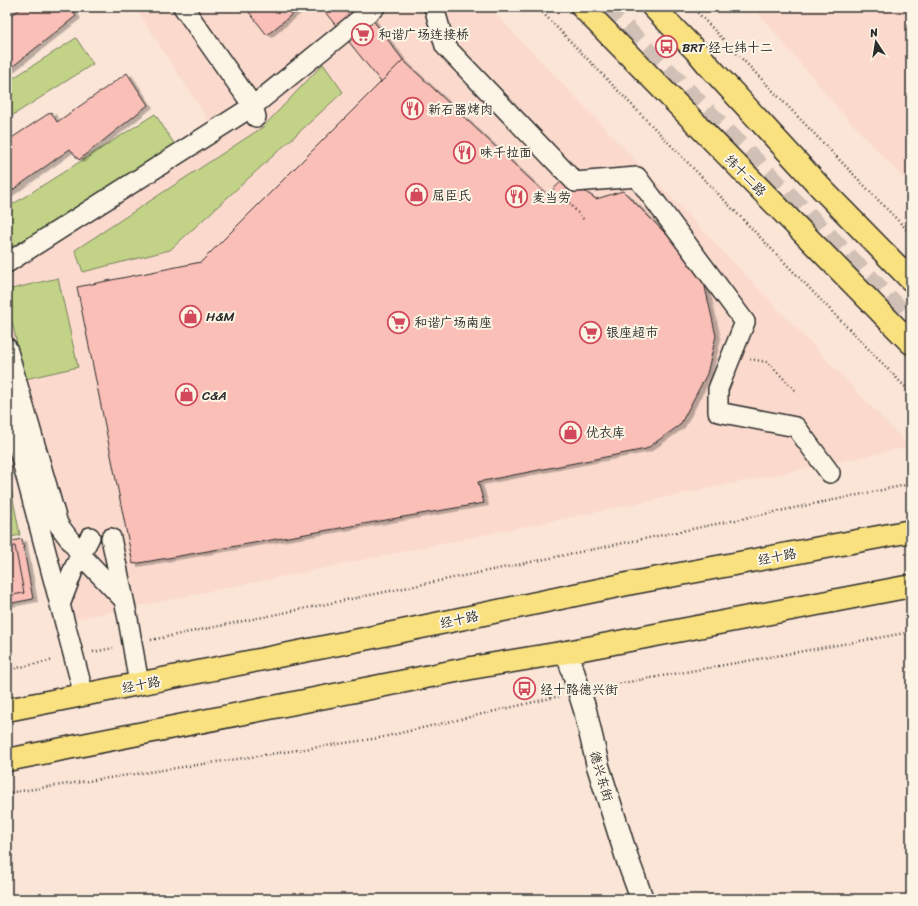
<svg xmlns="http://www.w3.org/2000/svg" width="918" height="906" viewBox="0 0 918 906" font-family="Sriracha,'LXGW WenKai TC',sans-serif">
<defs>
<filter id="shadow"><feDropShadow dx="4.5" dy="2.5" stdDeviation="0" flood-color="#0004"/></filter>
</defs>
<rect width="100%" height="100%" fill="#fbe5d7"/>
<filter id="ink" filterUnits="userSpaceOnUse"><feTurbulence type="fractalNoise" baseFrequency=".025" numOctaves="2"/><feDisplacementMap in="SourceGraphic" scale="8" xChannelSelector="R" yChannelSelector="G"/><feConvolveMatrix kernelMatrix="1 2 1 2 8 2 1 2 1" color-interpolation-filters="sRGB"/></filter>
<g filter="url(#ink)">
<!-- built -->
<path fill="#fbdacd" d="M135,7H489L910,447L71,620L15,468L7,470V269L218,135Z
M753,7H911V186L842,113Z"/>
<!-- garden -->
<path fill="#c2d388" stroke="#767f5a" d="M76,38L93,64L7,119V82Z
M323,64L343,92L170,250L83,272L75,250L263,127Z
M155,114L175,145L7,252V208Z
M58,278L78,367L25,379L7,300V290Z
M9,479L20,535L7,538V480Z"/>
<!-- building -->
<path fill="#fabfb7" stroke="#2b2b2b" filter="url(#shadow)" d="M23,7H70L76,16L7,71V18Z
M245,7H301L267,35Z
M321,7H363L403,60L381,82Z
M403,60L547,195L565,178L596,199L623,191L701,269L716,336L707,374L680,425L646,449L478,482L484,503L133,564L77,287L201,262Z
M127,73L148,105L79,160L70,149L7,194V141L51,112L57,122Z
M22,539L33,599L7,604V542Z
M15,546L24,593L7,596V547Z"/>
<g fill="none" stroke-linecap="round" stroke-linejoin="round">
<!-- street-tunnel -->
<path stroke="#d1c0b5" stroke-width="19" stroke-dasharray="19 10" stroke-linecap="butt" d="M605,7L911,321"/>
<defs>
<path id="street" d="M183,7L253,106L256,117
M434,7L445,46L575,182L637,177L745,322L718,389V412L796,427L830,473
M7,263L253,106L375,7
M7,348L58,524L82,556L124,600
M7,405L84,695
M111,538L128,619L139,684
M60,605L74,568L90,537"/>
<path id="secondary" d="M567,652L585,710L598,766L628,861L642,899"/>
<path id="primary" d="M582,7L911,343
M653,7L698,53L708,65L822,189L911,280"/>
<path id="highway" d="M7,710L364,639L632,583L911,531
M7,760L471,668L567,652L911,586"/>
</defs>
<!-- street casing -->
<use href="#street" stroke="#2b2b2b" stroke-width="22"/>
<!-- secondary casing -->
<use href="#secondary" stroke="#2b2b2b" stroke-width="25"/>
<!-- primary casing -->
<use href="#primary" stroke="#2b2b2b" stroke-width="25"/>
<!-- highway casing -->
<use href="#highway" stroke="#2b2b2b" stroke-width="25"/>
<!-- path -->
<path stroke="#2b2b2b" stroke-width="2.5" stroke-dasharray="1 3" stroke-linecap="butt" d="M537,7L911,393
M692,7L911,234
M567,200L584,220
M750,359L767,362L796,391
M151,640L911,484
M93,652L113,648
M7,670L54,660
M600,687L911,632
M7,793L379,738L560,696"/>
<!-- street -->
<use href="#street" stroke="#fcf5e5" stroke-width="19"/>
<!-- secondary -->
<use href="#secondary" stroke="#fcf5e5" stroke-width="22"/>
<!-- primary -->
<use href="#primary" stroke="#fae180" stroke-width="22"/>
<!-- highway -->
<use href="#highway" stroke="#fae180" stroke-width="22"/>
</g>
</g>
<!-- icons -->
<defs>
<symbol id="supermarket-ring" viewBox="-11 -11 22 22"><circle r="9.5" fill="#fcf5e5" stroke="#d1495b" stroke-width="1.5"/><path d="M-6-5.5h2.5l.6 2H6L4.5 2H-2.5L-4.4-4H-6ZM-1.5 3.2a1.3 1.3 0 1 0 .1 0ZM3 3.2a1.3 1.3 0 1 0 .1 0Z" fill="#d1495b"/></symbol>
<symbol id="bus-ring" viewBox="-11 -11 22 22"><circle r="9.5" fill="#fcf5e5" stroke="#d1495b" stroke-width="1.5"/><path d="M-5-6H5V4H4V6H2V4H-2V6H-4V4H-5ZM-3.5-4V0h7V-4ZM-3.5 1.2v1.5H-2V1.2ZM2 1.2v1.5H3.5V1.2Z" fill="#d1495b"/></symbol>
<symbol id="restaurant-ring" viewBox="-11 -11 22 22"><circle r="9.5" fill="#fcf5e5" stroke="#d1495b" stroke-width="1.5"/><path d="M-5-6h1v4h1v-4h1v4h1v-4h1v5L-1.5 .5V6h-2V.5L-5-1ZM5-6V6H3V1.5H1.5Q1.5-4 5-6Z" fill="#d1495b"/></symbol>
<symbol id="shop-ring" viewBox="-11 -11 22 22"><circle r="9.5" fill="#fcf5e5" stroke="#d1495b" stroke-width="1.5"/><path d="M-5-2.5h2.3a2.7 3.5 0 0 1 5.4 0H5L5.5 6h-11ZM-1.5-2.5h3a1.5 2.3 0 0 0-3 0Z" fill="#d1495b"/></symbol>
</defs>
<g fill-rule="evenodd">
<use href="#supermarket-ring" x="350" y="22" width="25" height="25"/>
<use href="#bus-ring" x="654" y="34" width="25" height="25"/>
<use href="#restaurant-ring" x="400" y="96" width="25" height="25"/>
<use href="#restaurant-ring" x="452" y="140" width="25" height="25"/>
<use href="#shop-ring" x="404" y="182" width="25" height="25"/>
<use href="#restaurant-ring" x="504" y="184" width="25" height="25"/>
<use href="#shop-ring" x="178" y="304" width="25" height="25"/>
<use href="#supermarket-ring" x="386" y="310" width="25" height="25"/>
<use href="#supermarket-ring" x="578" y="320" width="25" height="25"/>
<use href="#shop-ring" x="174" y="382" width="25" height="25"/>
<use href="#shop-ring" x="558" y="420" width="25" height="25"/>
<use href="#bus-ring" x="512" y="676" width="25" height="25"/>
</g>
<g text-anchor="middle" stroke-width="4" stroke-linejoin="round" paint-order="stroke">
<!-- poi labels -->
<g font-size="13" fill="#2b2b2b" stroke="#fcf5e5" text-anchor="start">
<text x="378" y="39">和谐广场连接桥</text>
<text x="682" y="52">BRT 经七纬十二</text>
<text x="428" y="114">新石器烤肉</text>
<text x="480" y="157">味千拉面</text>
<text x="432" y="200">屈臣氏</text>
<text x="532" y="202">麦当劳</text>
<text x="206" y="321">H&amp;M</text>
<text x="414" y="327">和谐广场南座</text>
<text x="606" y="337">银座超市</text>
<text x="202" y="400">C&amp;A</text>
<text x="586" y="437">优衣库</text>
<text x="540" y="694">经十路德兴街</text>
</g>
<!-- street labels -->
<g font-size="13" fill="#2b2b2b" stroke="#fcf5e5">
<text transform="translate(746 175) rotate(46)" y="5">纬十二路</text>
<text transform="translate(777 556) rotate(-11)" y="5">经十路</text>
<text transform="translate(459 619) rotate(-12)" y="5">经十路</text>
<text transform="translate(141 684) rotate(-11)" y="5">经十路</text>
<text transform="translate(602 776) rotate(74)" y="5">德兴东街</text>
</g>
</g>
<!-- margin -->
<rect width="918" height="906" fill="none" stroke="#fcf5e5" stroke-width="24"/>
<rect x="12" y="12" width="894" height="882" fill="none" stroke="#2b2b2b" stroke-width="1.5" filter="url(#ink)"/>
<!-- north arrow -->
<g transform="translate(876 42) rotate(348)" stroke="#fcf5e5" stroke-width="3" paint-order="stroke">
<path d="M0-3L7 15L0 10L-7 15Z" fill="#2b2b2b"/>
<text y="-6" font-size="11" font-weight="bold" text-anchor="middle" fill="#2b2b2b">N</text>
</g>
</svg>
